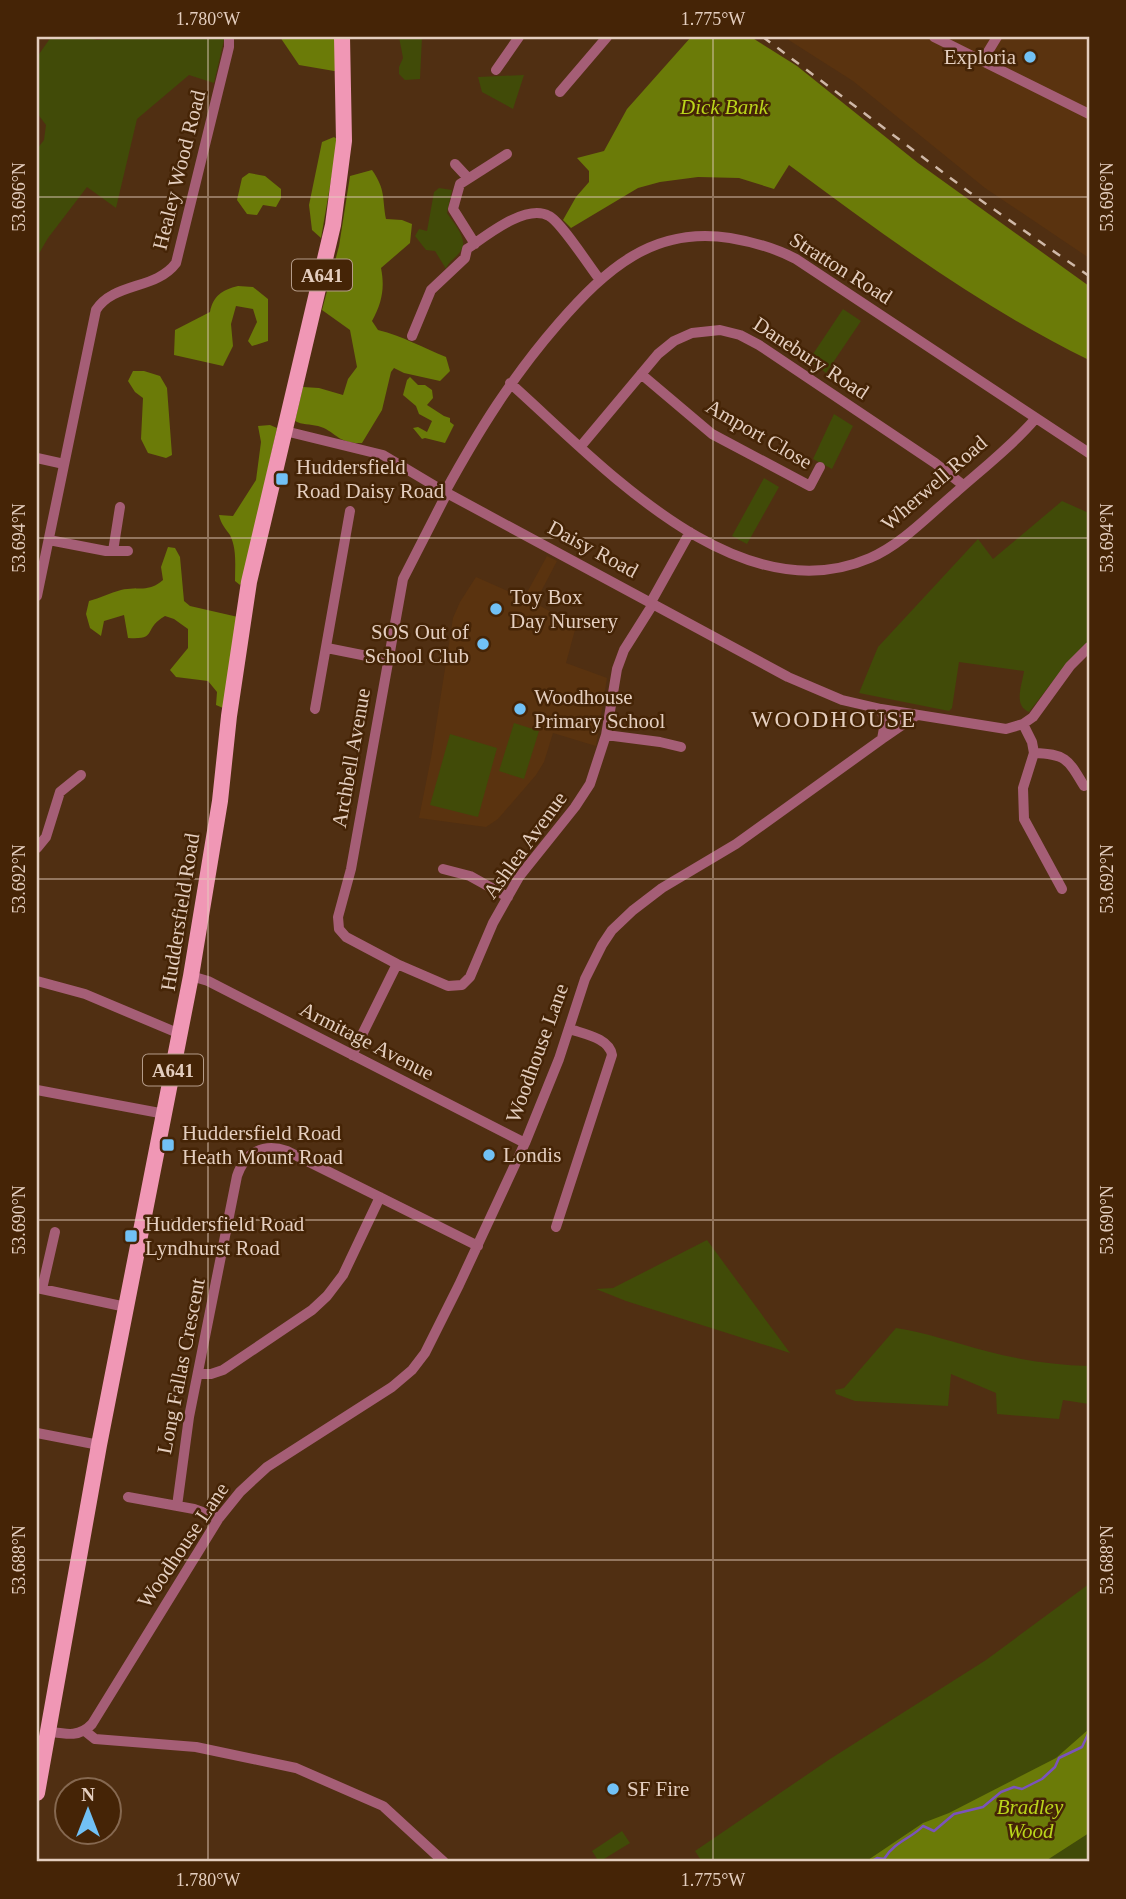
<svg xmlns="http://www.w3.org/2000/svg" width="1126" height="1899" viewBox="0 0 1126 1899" font-family="'Times New Roman',serif">
<rect width="100%" height="100%" fill="#502f12"/>
<!-- built -->
<path fill="#5a330f" d="M784,37H1089V258L985,188L853,81Z
M547,556L557,561L535,603L576,626L566,663L607,678L596,746L553,733L544,762L536,775L498,819L486,827L419,818L431,758L453,618L460,602L476,577L524,598Z"/>
<!-- green -->
<path fill="#414b08" d="M51,37H88L97,40L118,37H223L224,40L214,83L189,75L137,119L116,208L87,187L48,238L37,257V149L44,140L46,125L37,113V57Z
M399,37H422L420,79L405,80L399,74V67L403,58Z
M524,75L513,109L482,92L478,77Z
M439,188L452,190L447,213C454,224 470,240 460,252C455,259 448,262 446,269L435,251L426,250L415,236L419,229L427,231L434,192Z
M843,309L861,321L826,373L809,360Z
M834,414L853,426L832,469L813,459Z
M764,478L779,487L747,544L732,536Z
M1062,501L1089,513V607L1087,609L1089,612V644L1066,664L1029,712C1013,706 1022,685 1024,671L959,662L952,708L949,711L859,693L878,647L978,539L993,559Z
M514,723L539,731L524,779L499,771Z
M450,734L497,748L478,817L430,805Z
M707,1240L790,1353L626,1301L596,1289L613,1288Z
M896,1328C927,1333 956,1343 986,1351C1019,1360 1055,1365 1089,1366V1404L1063,1400L1059,1419L997,1414L996,1393L951,1374L948,1406L855,1401L836,1394L835,1390L844,1388Z
M1089,1584V1862H702L695,1851L830,1759L986,1660Z
M622,1831L630,1843L599,1862L592,1851Z"/>
<!-- forest -->
<path fill="#6b7b08" d="M280,37H337L340,72L299,65Z
M691,37H751L797,66L918,163L1089,286V360C982,308 885,236 789,165L774,189L739,178L698,177L660,182L638,188L571,228L563,220L576,197L589,182V171L577,158L604,151L627,109Z
M334,137L338,140L321,238L312,230L309,205L322,142Z
M372,170C386,190 382,198 386,219L402,220L412,224L410,243L381,268C385,288 382,303 372,321L378,330C403,336 423,348 446,357L450,371L440,381L404,373L394,368L391,372L382,410L362,443C337,444 336,431 318,426C310,424 302,425 295,421L303,387L319,388L343,395L348,379L357,367L350,330L322,310L339,246L350,176Z
M249,173L265,176L281,189V198L276,207L263,205L257,215L247,214L237,200L242,178Z
M238,286L253,287L268,299V341L252,346L248,341L257,322L253,309L236,306L231,324L233,346L223,366L174,355L175,330L210,312C213,296 222,290 238,286Z
M133,371H144L160,376L167,388L172,455L166,458L148,453L141,439L143,398L135,392L128,381Z
M410,377L418,385H425L432,390L433,398L427,405L444,416L450,418V422L454,425L445,443L425,438L422,439L413,428L418,427L427,432L432,421L419,414L416,406L403,395L407,380Z
M270,425L277,428L243,581L240,585L235,581C235,566 237,549 230,535C225,528 221,524 219,515L233,516L256,480L261,442L258,426Z
M168,547L175,548L180,557L184,601L190,606L238,617L223,708L216,705L217,692L208,681L176,677L170,670L188,648V629L174,619L165,616C142,629 159,640 128,638L124,615L104,621L101,636L90,628L86,614L89,601C100,598 110,593 121,590C139,586 148,593 163,580L161,567Z
M1089,1729V1833L1044,1862H865L923,1823L949,1813L1056,1758Z"/>
<g fill="none" stroke-linecap="round" stroke-linejoin="round">
<!-- stream -->
<path stroke="#7b53bb" stroke-width="2.5" d="M870,1862L877,1858L884,1859C895,1841 912,1838 923,1826L934,1831L954,1814L983,1807L1001,1792L1014,1787L1022,1789L1042,1779L1055,1767L1059,1758L1082,1747L1089,1732"/>
<!-- street -->
<path stroke="#a55e76" stroke-width="10" d="M934,37L1089,114
M983,60L997,37
M496,70L519,37
M560,92L607,37
M455,164L468,178
M475,244L453,209L460,184L507,154
M412,336L431,290L465,258L467,249C486,236 526,203 549,216C561,222 589,266 600,280
M641,374L712,434L810,486L820,467
M510,383C600,463 737,616 870,558C902,544 928,516 954,494C981,470 1012,446 1036,418
M285,431L383,455L445,492L788,677L842,700L881,709L1006,729L1023,724L1033,717L1070,666L1089,647
M581,446L658,354L674,341L692,333L720,330L740,335L759,345L935,463L963,485
M37,458L64,464
M445,492C479,430 512,377 558,324C606,269 653,226 730,238C754,242 775,248 796,259L1089,453
M49,540L106,551H128
M113,551L120,507
M37,596L96,310C114,282 156,290 176,263L229,47V37
M651,602L690,532
M327,648L387,660
M315,709L350,511
M1023,724L1032,742L1034,753L1023,788L1024,819L1062,889
M606,735L660,742L681,747
M882,739L917,715
M1034,753C1066,754 1068,759 1084,786
M37,848L46,837L60,792L81,775
M443,869L470,876L508,897
M397,964L346,937L339,929L338,917L351,869L403,579L447,493
M191,976L208,981L525,1143
M37,981L85,994L180,1034
M352,1055L397,964L448,986L462,985L470,977L493,923L519,877L575,807L590,784L606,735L617,669L624,650L653,604
M37,1090L165,1114
M556,1227L612,1055C609,1038 584,1034 570,1029
M37,1288L126,1307
M42,1289L55,1232
M198,1374H211L223,1370L312,1310L327,1296L343,1275L380,1197
M37,1433L99,1445
M128,1497L194,1509L219,1518
M177,1506L189,1417L237,1176C245,1152 264,1143 287,1151L478,1246
M47,1731C65,1734 79,1738 92,1724L219,1518L240,1492L267,1467L392,1387L412,1370L425,1353L459,1285L525,1143L559,1059L585,979L602,945L612,930L632,911L662,888L736,844L882,739L885,723L881,709
M85,1731L95,1739L196,1747L296,1768L383,1806L444,1862"/>
<!-- primary -->
<path stroke="#f097b5" stroke-width="16" d="M37,1793L99,1445L191,976L220,801L229,716L249,582L333,225L344,141L342,37"/>
<!-- rail -->
<path stroke="#cfb8a7" stroke-width="2.5" stroke-dasharray="9 9" stroke-linecap="butt" d="M763,37L969,192L1089,276"/>
</g>
<!-- ticks -->
<path fill="none" stroke="#e4cebf" stroke-width="2" stroke-opacity="0.45" d="M208,37V1862M713,37V1862M37,197H1089M37,538H1089M37,879H1089M37,1220H1089M37,1560H1089"/>
<!-- markers -->
<g fill="#71c1f5" stroke="#452406" stroke-width="2.5">
<circle cx="1030" cy="57" r="7"/>
<rect x="275" y="472" width="14" height="14" rx="3.5"/>
<circle cx="496" cy="609" r="7"/>
<circle cx="483" cy="644" r="7"/>
<circle cx="520" cy="709" r="7"/>
<rect x="161" y="1138" width="14" height="14" rx="3.5"/>
<circle cx="489" cy="1155" r="7"/>
<rect x="124" y="1229" width="14" height="14" rx="3.5"/>
<circle cx="613" cy="1789" r="7"/>
</g>
<g text-anchor="middle" stroke-width="5" stroke-linejoin="round" paint-order="stroke">
<!-- shield labels -->
<g fill="#452406" stroke="#b49b88" stroke-width="2">
<rect x="292" y="259.5" width="60" height="31" rx="5"/>
<rect x="143" y="1054.5" width="60" height="31" rx="5"/>
</g>
<g font-size="19" font-weight="bold" fill="#e4cebf">
<text x="322" y="282">A641</text>
<text x="173" y="1077">A641</text>
</g>
<!-- poi labels -->
<g font-size="21" fill="#e4cebf" stroke="#452406" text-anchor="start">
<text x="1016" y="64" text-anchor="end">Exploria</text>
<text x="296" y="474">Huddersfield<tspan x="296" dy="24">Road Daisy Road</tspan></text>
<text x="510" y="604">Toy Box<tspan x="510" dy="24">Day Nursery</tspan></text>
<text x="469" y="639" text-anchor="end">SOS Out of<tspan x="469" dy="24">School Club</tspan></text>
<text x="534" y="704">Woodhouse<tspan x="534" dy="24">Primary School</tspan></text>
<text x="182" y="1140">Huddersfield Road<tspan x="182" dy="24">Heath Mount Road</tspan></text>
<text x="503" y="1162">Londis</text>
<text x="145" y="1231">Huddersfield Road<tspan x="145" dy="24">Lyndhurst Road</tspan></text>
<text x="627" y="1796">SF Fire</text>
</g>
<!-- park labels -->
<g font-size="21" font-style="italic" fill="#bad51b" stroke="#452406">
<text x="724" y="114">Dick Bank</text>
<text x="1030" y="1814">Bradley<tspan x="1030" dy="24">Wood</tspan></text>
</g>
<!-- street labels -->
<g font-size="21" fill="#e4cebf" stroke="#452406">
<text transform="translate(179 170) rotate(-76)" y="7">Healey Wood Road</text>
<text transform="translate(841 268) rotate(32)" y="7">Stratton Road</text>
<text transform="translate(811 358) rotate(33)" y="7">Danebury Road</text>
<text transform="translate(759 434) rotate(30)" y="7">Amport Close</text>
<text transform="translate(934 483) rotate(-41)" y="7">Wherwell Road</text>
<text transform="translate(593 549) rotate(28)" y="7">Daisy Road</text>
<text transform="translate(351 758) rotate(-80)" y="7">Archbell Avenue</text>
<text transform="translate(525 845) rotate(-54)" y="7">Ashlea Avenue</text>
<text transform="translate(180 912) rotate(-81)" y="7">Huddersfield Road</text>
<text transform="translate(367 1041) rotate(27)" y="7">Armitage Avenue</text>
<text transform="translate(537 1053) rotate(-70)" y="7">Woodhouse Lane</text>
<text transform="translate(181 1366) rotate(-79)" y="7">Long Fallas Crescent</text>
<text transform="translate(183 1545) rotate(-56)" y="7">Woodhouse Lane</text>
</g>
<!-- neighbourhood labels -->
<g font-size="23" letter-spacing="2" fill="#e4cebf" stroke="#452406">
<text x="834" y="727">WOODHOUSE</text>
</g>
</g>
<!-- border -->
<rect width="1126" height="1899" fill="none" stroke="#452406" stroke-width="77"/>
<!-- north arrow -->
<g transform="translate(88 1811)"><circle r="33" fill="#452406" stroke="#856850" stroke-width="2"/>
<path d="M0-5L12 26L0 18L-12 26Z" fill="#71c1f5"/>
<text y="-10" font-size="19" font-weight="bold" text-anchor="middle" fill="#e4cebf">N</text>
</g>
<rect x="38" y="38" width="1050" height="1822" fill="none" stroke="#e4cebf" stroke-width="2.5"/>
<g font-size="18" text-anchor="middle" fill="#e4cebf">
<text x="208" y="25">1.780°W</text>
<text x="713" y="25">1.775°W</text>
<text transform="translate(19 197) rotate(-90)" y="6">53.696°N</text>
<text transform="translate(1107 197) rotate(-90)" y="6">53.696°N</text>
<text transform="translate(19 538) rotate(-90)" y="6">53.694°N</text>
<text transform="translate(1107 538) rotate(-90)" y="6">53.694°N</text>
<text transform="translate(19 879) rotate(-90)" y="6">53.692°N</text>
<text transform="translate(1107 879) rotate(-90)" y="6">53.692°N</text>
<text transform="translate(19 1220) rotate(-90)" y="6">53.690°N</text>
<text transform="translate(1107 1220) rotate(-90)" y="6">53.690°N</text>
<text transform="translate(19 1560) rotate(-90)" y="6">53.688°N</text>
<text transform="translate(1107 1560) rotate(-90)" y="6">53.688°N</text>
<text x="208" y="1886">1.780°W</text>
<text x="713" y="1886">1.775°W</text>
</g>
</svg>
